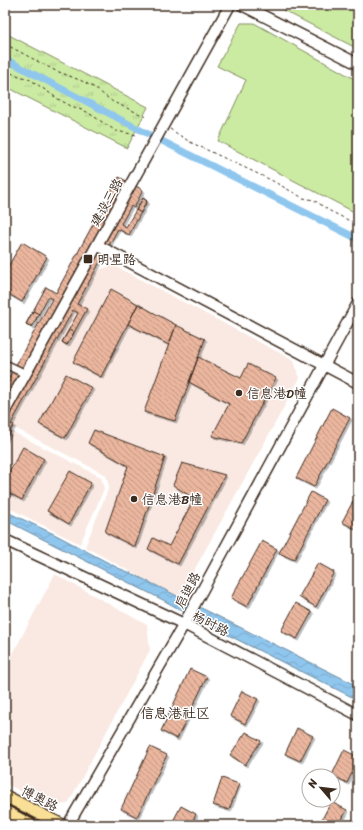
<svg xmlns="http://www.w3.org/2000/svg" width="363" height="830" viewBox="0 0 363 830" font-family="Sriracha,'LXGW WenKai TC',sans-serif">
<defs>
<pattern id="park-tufts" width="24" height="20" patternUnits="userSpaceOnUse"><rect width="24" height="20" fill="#cbeba3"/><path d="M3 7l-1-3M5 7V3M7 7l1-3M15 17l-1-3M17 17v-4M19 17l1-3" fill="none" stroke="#afca8c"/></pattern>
<pattern id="water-waves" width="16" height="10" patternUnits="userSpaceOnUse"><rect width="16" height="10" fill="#8fc6ee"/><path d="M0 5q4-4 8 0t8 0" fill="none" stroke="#7caacc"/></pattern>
<pattern id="building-back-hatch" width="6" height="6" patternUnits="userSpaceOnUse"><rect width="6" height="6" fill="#ebb69e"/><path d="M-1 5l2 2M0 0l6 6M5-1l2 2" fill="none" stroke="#c09480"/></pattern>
<filter id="shadow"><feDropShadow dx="2" dy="2" stdDeviation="0" flood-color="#0004"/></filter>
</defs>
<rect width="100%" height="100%" fill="#fff"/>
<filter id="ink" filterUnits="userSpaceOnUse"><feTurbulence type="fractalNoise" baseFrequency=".025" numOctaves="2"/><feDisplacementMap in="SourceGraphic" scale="8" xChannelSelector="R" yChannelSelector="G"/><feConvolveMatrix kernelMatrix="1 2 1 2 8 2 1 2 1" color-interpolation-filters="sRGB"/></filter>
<g filter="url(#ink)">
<!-- built -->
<path fill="#f9e9e2" d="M113,265L293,360L300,378L180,596L169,592L85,547L109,487L106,475L9,425L92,272Z
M7,429L101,477L104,489L80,544L5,506V433Z
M55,574L147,625L150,650L68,804L49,806L5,783V668Z"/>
<!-- grass -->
<path fill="#cbeba3" stroke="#838a60" d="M273,5H358V49Z
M241,23H254L358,81V214L218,141L246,80L217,66Z"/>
<!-- park -->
<path fill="url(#park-tufts)" stroke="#838a60" d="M5,33L148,107L127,148L5,86Z"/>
<!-- water -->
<path fill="url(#water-waves)" stroke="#6d889b" d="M5,511L56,535L118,568L131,573L358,686V700L206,624L163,600L5,520Z"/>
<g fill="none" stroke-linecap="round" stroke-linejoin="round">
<!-- canal -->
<path stroke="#8fc6ee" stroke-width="7" d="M5,59L152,136L358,239"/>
</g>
<!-- building -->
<path fill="url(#building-back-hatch)" stroke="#3b2a1e" filter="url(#shadow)" d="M119,177L143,190L134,208L131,206L121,224L126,227L143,198L147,201L129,235L118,229L77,304L87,309L67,345L62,342L78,313L73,310L11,424L14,425L5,441V385L52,299L48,297L32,327L26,324L46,287L56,293L97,217L102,214L112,194L110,193Z
M143,198L147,201L141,213L136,210Z
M22,242L47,257L22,302L5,292V272Z
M111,289L138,304L101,377L73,362Z
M138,304L176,325L169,345L128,324Z
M33,311L39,314L32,327L26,324Z
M176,325L205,339L175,421L144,412Z
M69,330L74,333L67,345L62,342Z
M198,357L241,378L248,364L276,378L241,443L212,436L229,404L189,382Z
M66,374L92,388L65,438L39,424Z
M332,408L350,418L314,487L296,478Z
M94,430L165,457L135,547L105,532L128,466L88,443Z
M23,447L44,459L22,500L5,491V479Z
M182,463L225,475L178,564L148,549L153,538L169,546L194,499L173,485Z
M70,471L91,483L69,524L47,511Z
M311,492L325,500L294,560L279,553Z
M358,492V529L357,530L342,522Z
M262,541L277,549L247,607L231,598Z
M318,563L334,572L316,607L299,597Z
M296,603L312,612L297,639L281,631Z
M190,669L207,677L177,739L161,731Z
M242,691L258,699L245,724L230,716Z
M297,728L313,736L300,761L285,754Z
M246,732L261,741L245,765L230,755Z
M150,747L167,755L137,817L121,809Z
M344,750L358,757V761L347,783L332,775Z
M222,778L239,784L229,810L213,805Z
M331,802L347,810L339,825H319Z
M181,806L196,814L191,825H171Z"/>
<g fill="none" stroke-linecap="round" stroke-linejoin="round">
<defs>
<path id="street" d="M5,364L26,374"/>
<path id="secondary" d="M242,5L358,64
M97,245L358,383
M5,411L230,5
M5,540L184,624L358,715
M68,825L184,624L358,303"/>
<path id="primary" d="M5,796L62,825
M5,811L31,825"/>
</defs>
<!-- street casing -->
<use href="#street" stroke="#3b2a1e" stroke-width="10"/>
<!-- secondary casing -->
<use href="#secondary" stroke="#3b2a1e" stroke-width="13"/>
<!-- primary casing -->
<use href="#primary" stroke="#3b2a1e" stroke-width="14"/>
<!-- path -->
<path stroke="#3b2a1e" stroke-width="1" stroke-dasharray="3 3" stroke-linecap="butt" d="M5,44L54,70L82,81L95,88L113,102L147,117
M5,71L31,80L58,99L71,106L87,112L116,131L137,135
M170,129L190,142L271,180L303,198L314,200L330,211L358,225"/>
<!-- street -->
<use href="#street" stroke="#fff" stroke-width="7"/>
<!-- secondary -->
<use href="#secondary" stroke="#fff" stroke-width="10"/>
<!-- primary -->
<use href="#primary" stroke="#fadf96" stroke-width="11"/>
</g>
</g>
<!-- markers -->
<g fill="#3b2a1e" stroke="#fff" stroke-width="1.5">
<rect x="83" y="254" width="10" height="10" rx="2"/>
<circle cx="239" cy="393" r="4"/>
<circle cx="134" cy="499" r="4"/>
</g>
<g text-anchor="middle" stroke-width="3" stroke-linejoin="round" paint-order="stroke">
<!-- street labels -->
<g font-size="13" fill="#3b2a1e" stroke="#fff">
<text transform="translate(106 202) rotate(-61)" y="5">建设三路</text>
<text transform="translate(187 590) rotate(-62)" y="5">启迪路</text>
<text transform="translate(211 623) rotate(27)" y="5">杨时路</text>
<text transform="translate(40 798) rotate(27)" y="5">博奥路</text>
</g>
<!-- poi labels -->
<g font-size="13" fill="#3b2a1e" stroke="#fff" text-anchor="start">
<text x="97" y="264">明星路</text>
<text x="247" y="398">信息港D幢</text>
<text x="142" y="504">信息港B幢</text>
</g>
<!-- neighbourhood labels -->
<g font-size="14" fill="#3b2a1e" stroke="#fff">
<text x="175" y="718">信息港社区</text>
</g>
</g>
<!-- margin -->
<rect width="363" height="830" fill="none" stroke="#fff" stroke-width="20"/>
<rect x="10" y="10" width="343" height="810" fill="none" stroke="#3b2a1e" stroke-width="1.5" filter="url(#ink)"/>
<!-- north arrow -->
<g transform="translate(321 788) rotate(298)"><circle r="19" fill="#ffffff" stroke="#b1aaa5"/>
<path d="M0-3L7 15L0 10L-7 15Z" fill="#3b2a1e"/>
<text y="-6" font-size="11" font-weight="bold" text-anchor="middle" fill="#3b2a1e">N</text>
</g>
</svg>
